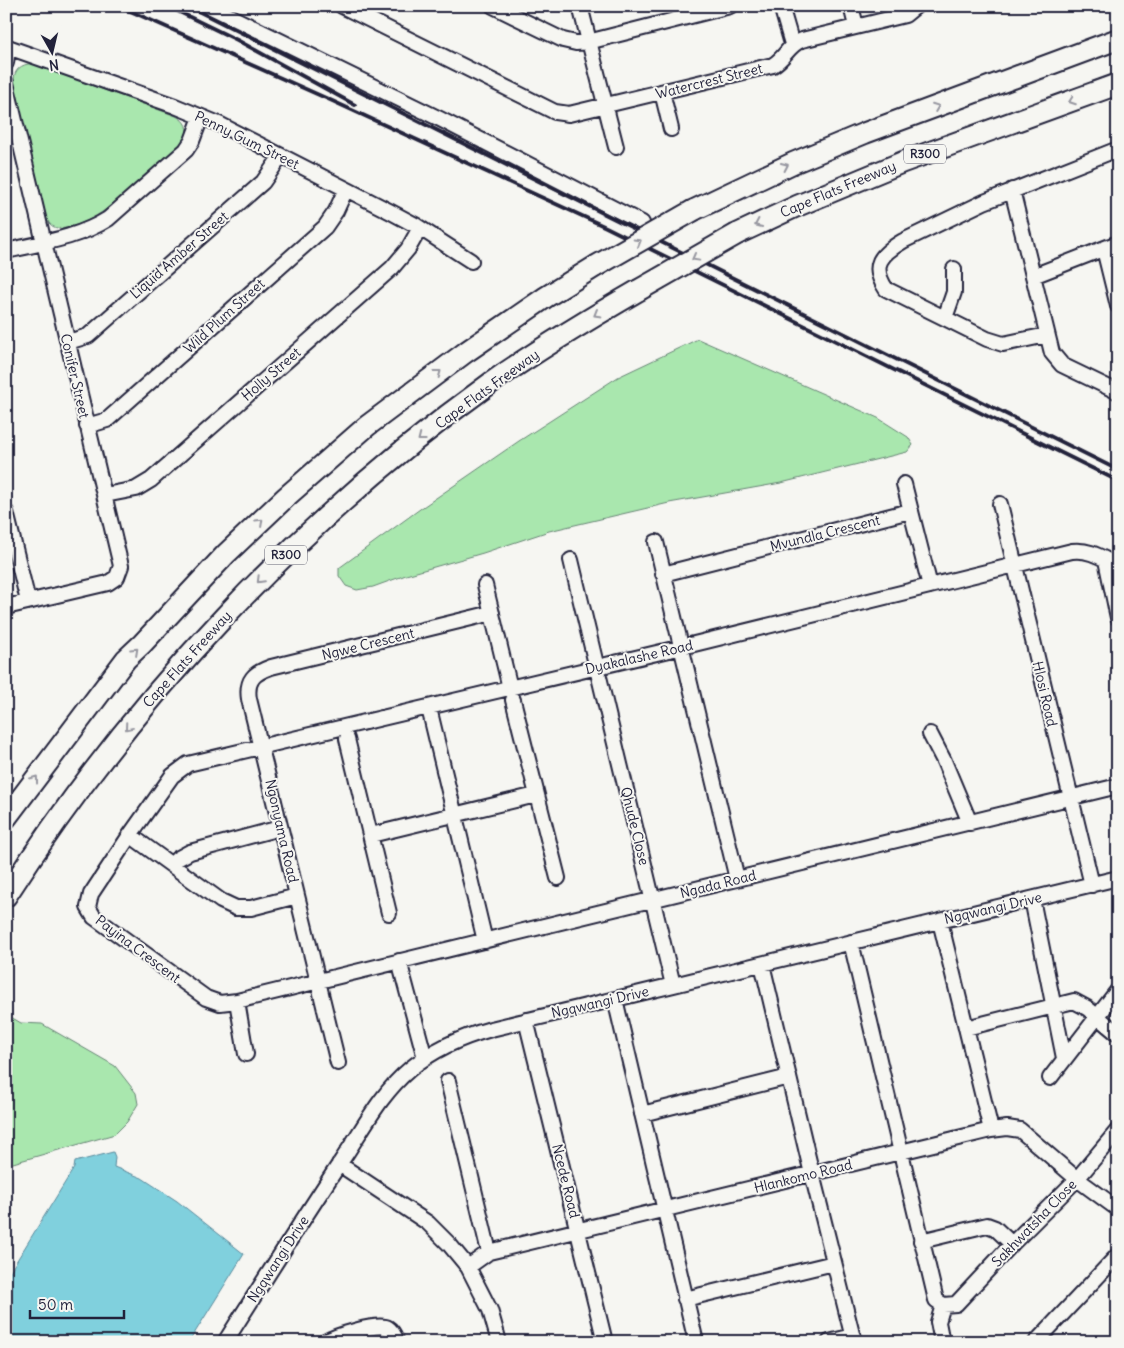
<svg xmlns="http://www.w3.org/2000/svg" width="1124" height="1348" viewBox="0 0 1124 1348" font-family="Delius,sans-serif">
<rect width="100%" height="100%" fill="#f6f6f2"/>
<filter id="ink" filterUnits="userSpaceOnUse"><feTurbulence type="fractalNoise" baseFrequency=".02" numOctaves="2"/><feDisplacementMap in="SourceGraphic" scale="10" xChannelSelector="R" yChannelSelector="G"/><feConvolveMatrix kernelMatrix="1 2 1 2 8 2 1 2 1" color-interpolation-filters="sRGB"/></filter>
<g filter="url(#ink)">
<!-- green -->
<path fill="#a9e7ae" stroke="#668474" d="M28,64H33L176,116C186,121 189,129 185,139C175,153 158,164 145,175C122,196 101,219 70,227C60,230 50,229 46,217L14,83C13,73 18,66 28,64Z
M698,339L878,418L908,437L913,445L907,452L781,483L669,503L549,531L483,553L406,575L373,587L357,590L346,586L339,576V568L420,509L519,441L618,377Z
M9,1016L21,1023L42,1024L115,1066L136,1093L138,1104L127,1122L115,1134L6,1165V1019Z"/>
<!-- water -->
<path fill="#80d0dd" stroke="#5a8a9c" d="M113,1152L115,1157L114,1167L142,1178L177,1201L244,1254L189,1342H6V1278L74,1168L75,1162Z"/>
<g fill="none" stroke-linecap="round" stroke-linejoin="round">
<defs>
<path id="minor" d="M209,6L440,119L642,223
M342,6L555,112L569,114L773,65C786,57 788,45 802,40L905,15L916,6
M493,6L563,40L576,43L588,42L730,6
M580,6L616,147
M781,6L792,44
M851,6L856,26
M6,63L8,47L175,106L219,124L391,212L417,226L471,261
M6,83L121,566L117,577L108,583L6,607
M662,92L671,129
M1012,190L1052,353L1062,365L1118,392
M1104,249L1118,306
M6,251C41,243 78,238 108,219L186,150L192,141L201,117
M1033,276L1118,243
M945,318L954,292V269
M1047,335L1003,344L987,339L886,289C870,265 881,254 903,241L984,202L1118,149
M68,342L88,336L263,182L281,156
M87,426L107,420L325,227L336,211L346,189
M904,484L930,586
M105,495L136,489L151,480L392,268L408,249L420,228
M1000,504L1092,885
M6,512L28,601
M656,542L737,879
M571,560L673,985
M1106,560L1118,618
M1118,566C1102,558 1090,549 1072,551L682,647L188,764L172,776L130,835L91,894L88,907L94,917L206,998L220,1003L237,1001L1118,786
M663,574L910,511
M485,585L510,688
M513,700L558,878
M429,708L485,941
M930,734L944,761L970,823
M347,739L389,913
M130,835L221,901L236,908H251L297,896
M371,835L536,795
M172,865L177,859L190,852L280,828
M1032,899L1064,1058
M940,921L991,1130
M851,942L936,1300L943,1305L938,1322L942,1342
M399,961L425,1058
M762,964L812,1174L854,1342
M615,999L696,1342
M237,1001L246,1054
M526,1020L605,1342
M966,1028L1074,1001L1087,1008L1118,1034
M338,1063L249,699C246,680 254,673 271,667L492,613
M1050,1078L1118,990
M448,1081L489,1252
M642,1114L789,1077
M339,1164L428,1223L449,1244L468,1267L490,1310L499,1342
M921,1241L987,1225L995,1228L1012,1244
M468,1267L489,1252L991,1130L1007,1128L1020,1130L1077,1179L1118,1209
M685,1299L834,1263
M943,1305L956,1304L1012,1244L1077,1179L1118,1130
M225,1342C263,1282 301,1222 340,1163C362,1131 380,1094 410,1069C434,1049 462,1037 491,1029L1118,878
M325,1342C335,1336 378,1322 388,1328C393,1331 395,1337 397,1342
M829,1342L853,1336
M1036,1342L1118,1255"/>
<path id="highway" d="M694,210L793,163L865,133L1118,39
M737,234L797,206L903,162L1118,84
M6,818L126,659L142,644L226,554L286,497L367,426L466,352L546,297L596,266
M6,896C134,697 299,521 492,382C539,349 589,319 639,290"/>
</defs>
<!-- minor casing -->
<use href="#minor" stroke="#22223b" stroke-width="18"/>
<!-- highway casing -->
<use href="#highway" stroke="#22223b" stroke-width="24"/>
<!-- minor -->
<use href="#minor" stroke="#f6f6f2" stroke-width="14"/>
<!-- highway -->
<use href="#highway" stroke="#f6f6f2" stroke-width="20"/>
<!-- rail -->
<path stroke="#22223b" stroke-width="4" d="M119,6L328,99L606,227L1118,481
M167,6L237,40L355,105
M188,6L1118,470"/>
<defs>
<path id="highway-bridge" d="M596,266L694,210
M639,290L737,234"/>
</defs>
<!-- highway-bridge casing -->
<use href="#highway-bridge" stroke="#22223b" stroke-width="24" stroke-linecap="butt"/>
<!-- highway-bridge -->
<use href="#highway-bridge" stroke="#f6f6f2" stroke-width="20"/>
</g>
<!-- one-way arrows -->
<defs><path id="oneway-chevron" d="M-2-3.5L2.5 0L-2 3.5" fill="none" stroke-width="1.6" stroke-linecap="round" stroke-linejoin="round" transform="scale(1.25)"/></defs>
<g stroke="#9797a0">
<use href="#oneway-chevron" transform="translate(1072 101) rotate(160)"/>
<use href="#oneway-chevron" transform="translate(936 107) rotate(-21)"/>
<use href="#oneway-chevron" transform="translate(785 166) rotate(-25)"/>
<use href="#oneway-chevron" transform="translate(758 224) rotate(155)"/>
<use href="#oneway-chevron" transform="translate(638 242) rotate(-30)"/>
<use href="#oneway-chevron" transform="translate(695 258) rotate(151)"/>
<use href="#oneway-chevron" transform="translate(597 314) rotate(150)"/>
<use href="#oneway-chevron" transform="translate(438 373) rotate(-37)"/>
<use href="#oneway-chevron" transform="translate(421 438) rotate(142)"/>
<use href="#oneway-chevron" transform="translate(260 522) rotate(-43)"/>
<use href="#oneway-chevron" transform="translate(260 580) rotate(135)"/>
<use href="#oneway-chevron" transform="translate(135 651) rotate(-43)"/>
<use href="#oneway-chevron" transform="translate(128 727) rotate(130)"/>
<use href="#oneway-chevron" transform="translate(35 779) rotate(-54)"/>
</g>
</g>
<g text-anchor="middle" stroke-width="4" stroke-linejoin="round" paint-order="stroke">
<!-- shield labels -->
<g fill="#f6f6f2" stroke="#626272" stroke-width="1">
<rect x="904" y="144.5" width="42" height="19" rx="4"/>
<rect x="265" y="545.5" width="42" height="19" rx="4"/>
</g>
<g font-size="12" font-weight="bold" fill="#22223b">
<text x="925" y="158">R300</text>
<text x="286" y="559">R300</text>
</g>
<!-- street labels -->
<g font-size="14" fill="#22223b" stroke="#f6f6f2">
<text transform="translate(709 81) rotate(-14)" y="5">Watercrest Street</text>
<text transform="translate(247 140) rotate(26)" y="5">Penny Gum Street</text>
<text transform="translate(838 189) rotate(-23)" y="5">Cape Flats Freeway</text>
<text transform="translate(179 255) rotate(-41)" y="5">Liquid Amber Street</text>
<text transform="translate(224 316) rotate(-42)" y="5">Wild Plum Street</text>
<text transform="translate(271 374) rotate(-41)" y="5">Holly Street</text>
<text transform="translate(75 376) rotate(77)" y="5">Conifer Street</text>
<text transform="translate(487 389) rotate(-36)" y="5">Cape Flats Freeway</text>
<text transform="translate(825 533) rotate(-14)" y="5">Mvundla Crescent</text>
<text transform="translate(368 644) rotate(-14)" y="5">Ngwe Crescent</text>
<text transform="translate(639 657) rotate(-13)" y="5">Dyakalashe Road</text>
<text transform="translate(187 659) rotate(-48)" y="5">Cape Flats Freeway</text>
<text transform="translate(1045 694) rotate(77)" y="5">Hlosi Road</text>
<text transform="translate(635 826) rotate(76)" y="5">Qhude Close</text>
<text transform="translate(282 831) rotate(77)" y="5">Ngonyama Road</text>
<text transform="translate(718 884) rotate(-14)" y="5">Ngada Road</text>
<text transform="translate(993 908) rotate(-13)" y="5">Ngqwangi Drive</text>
<text transform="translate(138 949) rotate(37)" y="5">Payina Crescent</text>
<text transform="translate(600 1002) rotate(-13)" y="5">Ngqwangi Drive</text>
<text transform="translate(803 1176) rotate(-14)" y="5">Hlankomo Road</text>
<text transform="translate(566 1181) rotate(76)" y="5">Ncede Road</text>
<text transform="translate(1034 1223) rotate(-46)" y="5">Sakhwatsha Close</text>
<text transform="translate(278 1259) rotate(-57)" y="5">Ngqwangi Drive</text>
</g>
</g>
<!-- margin -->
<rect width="1124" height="1348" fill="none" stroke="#f6f6f2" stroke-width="25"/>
<rect x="12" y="12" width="1099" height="1323" fill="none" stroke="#22223b" stroke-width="2" filter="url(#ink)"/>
<!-- north arrow -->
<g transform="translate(52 52) rotate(172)" stroke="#f6f6f2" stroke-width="4" paint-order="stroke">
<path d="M0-4L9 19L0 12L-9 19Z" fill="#22223b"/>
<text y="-8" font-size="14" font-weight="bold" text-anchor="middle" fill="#22223b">N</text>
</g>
<!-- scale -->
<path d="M30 1310v8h94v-8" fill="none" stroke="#22223b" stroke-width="2.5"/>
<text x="38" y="1310" font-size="15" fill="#22223b" stroke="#f6f6f2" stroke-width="4" paint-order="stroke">50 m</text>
</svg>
